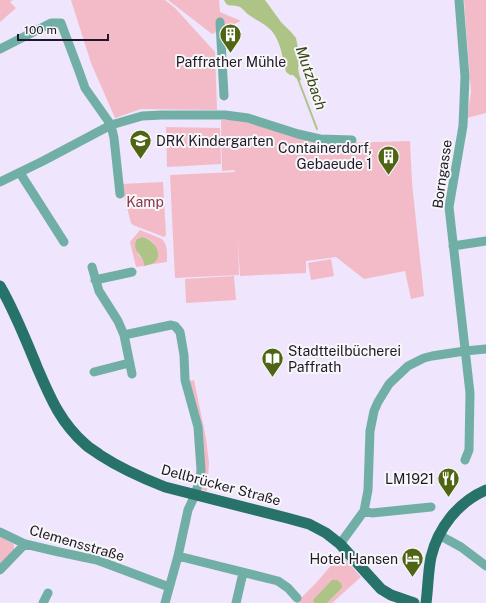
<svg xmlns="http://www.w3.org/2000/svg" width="486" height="603" viewBox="0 0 486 603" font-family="'Public Sans',sans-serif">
<rect width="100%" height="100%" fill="#efe5fc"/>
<!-- green -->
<path fill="#f3bbc7" d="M0,0H13L10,2L16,8L0,22Z
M71,0H165L175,8L215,52L217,110L141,109L115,118L91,63Z
M168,0H219L220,12L241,21L212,34Z
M464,0H486V113L467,118L471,92Z
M221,120H237L343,143L410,141L412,183L424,296L411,299L405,271L364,279L336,257L306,261V273L240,276L238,239L239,275L175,278L170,175L235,172L234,170L222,171Z
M166,127L220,128L221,164L167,167Z
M163,182L166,235L164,237L133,225L131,223L121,184Z
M140,230L162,239C168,245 167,254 167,262L147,265L153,263L156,261L154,243C149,238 143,235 137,239C137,243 137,250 138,254C141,259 145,258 144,266L136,267L130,242Z
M331,259L334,276L311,280L308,263Z
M234,276L236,300L186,303L185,279Z
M194,380L206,438L209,463L207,491L201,490L200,486L203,477L188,381Z
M0,537L12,543L14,545V550L0,567Z
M341,554L361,577L332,603H327L340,590L313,600L314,603H296L316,583Z"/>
<!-- water -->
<path fill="#aec487" d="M224,0H265L281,22L291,32L296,38L300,59L298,68L299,74L301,80L299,81L293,75H290L286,72C283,60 281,44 274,34C268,25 257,21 249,15C246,13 243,9 240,7C233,4 228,9 224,0Z
M142,237C152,238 163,252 156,261C153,264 148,265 144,266C145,255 130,252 137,239Z
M332,580H337L341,583L342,587L340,590L327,603H314L313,600Z"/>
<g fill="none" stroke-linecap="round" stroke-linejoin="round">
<!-- stream -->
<path stroke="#aec487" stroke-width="2" d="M298,79L317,129"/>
<!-- minor -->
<path stroke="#71afa6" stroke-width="9" d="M459,0L465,77L463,126L449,207L470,393L469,450L465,460
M220,22L224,96
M0,49L51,23H61L79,71L85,88L111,125L114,138L120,194
M20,173L64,242
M0,182L43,161L111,125L142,116L162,115H225L248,118L298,134L320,139L352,140
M453,246L486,241
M92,267L99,291L118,321L124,335
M95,280L132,272
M94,372L129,363
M132,374L124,335L171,325L175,326L180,332L184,355L185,380L198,427L201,470L200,478L195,495L188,510L178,556L165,603
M364,511L372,513L431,507
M0,532L25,544L59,552L97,560L169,587
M439,535L461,547L486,566
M340,544L364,511L368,490L370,431L374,411L378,402L389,384L408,366L424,358L432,356L465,351L486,349
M178,556L278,581L288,588L297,598
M0,570L25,544
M43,603L48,593
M236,603L243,573"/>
<!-- major -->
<path stroke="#27736a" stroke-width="11" d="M0,286C15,312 26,340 37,367C50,397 60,422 85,444C89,448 95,451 100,455C120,468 142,478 165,487L287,518L309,524L326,533L340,544L381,589L391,595L414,603
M426,603C428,588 428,572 431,557C438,528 458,502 486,490"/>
</g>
<!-- icons -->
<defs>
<symbol id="building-pin" viewBox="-11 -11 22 30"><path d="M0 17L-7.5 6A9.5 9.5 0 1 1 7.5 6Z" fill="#4f6513" stroke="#f7f7f7"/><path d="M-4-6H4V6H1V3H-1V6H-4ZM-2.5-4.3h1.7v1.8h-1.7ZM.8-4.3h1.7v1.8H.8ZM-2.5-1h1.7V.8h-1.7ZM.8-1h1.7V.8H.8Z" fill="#fff"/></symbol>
<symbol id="school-pin" viewBox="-11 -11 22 30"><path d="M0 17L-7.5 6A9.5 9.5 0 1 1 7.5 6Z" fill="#4f6513" stroke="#f7f7f7"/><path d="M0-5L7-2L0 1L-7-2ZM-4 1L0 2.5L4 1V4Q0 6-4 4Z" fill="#fff"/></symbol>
<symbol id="library-pin" viewBox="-11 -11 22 30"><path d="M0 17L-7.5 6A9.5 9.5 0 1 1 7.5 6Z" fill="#4f6513" stroke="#f7f7f7"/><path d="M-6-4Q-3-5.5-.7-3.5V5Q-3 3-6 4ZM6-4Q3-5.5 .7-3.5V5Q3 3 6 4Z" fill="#fff"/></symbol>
<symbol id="restaurant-pin" viewBox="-11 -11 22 30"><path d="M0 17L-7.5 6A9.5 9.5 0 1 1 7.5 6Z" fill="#4f6513" stroke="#f7f7f7"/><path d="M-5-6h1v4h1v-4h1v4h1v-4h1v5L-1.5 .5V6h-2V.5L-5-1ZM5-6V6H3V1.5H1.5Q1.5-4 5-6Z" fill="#fff"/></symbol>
<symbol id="hotel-pin" viewBox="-11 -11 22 30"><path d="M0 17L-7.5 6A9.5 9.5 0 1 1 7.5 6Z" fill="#4f6513" stroke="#f7f7f7"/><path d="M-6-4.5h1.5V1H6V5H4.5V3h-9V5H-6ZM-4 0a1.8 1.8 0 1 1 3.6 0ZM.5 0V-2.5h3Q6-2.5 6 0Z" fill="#fff"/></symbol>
</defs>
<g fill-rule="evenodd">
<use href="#building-pin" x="218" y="22" width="25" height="34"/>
<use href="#school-pin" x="128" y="128" width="25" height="34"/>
<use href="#building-pin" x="376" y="144" width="25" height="34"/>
<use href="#library-pin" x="260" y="346" width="25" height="34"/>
<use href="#restaurant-pin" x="436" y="466" width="25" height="34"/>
<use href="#hotel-pin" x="400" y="546" width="25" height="34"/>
</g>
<g text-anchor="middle" stroke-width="4" stroke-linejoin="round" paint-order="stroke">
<!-- poi labels -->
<g font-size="14" fill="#20172b" stroke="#f7f7f7" text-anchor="end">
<text x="231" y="67" text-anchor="middle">Paffrather Mühle</text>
<text x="156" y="146" text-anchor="start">DRK Kindergarten</text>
<text x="372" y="153">Containerdorf,<tspan x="372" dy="16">Gebaeude 1</tspan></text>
<text x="288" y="356" text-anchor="start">Stadtteilbücherei<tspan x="288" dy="16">Paffrath</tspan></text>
<text x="434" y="484">LM1921</text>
<text x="398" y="564">Hotel Hansen</text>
</g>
<!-- street labels -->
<g font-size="14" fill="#20172b" stroke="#f7f7f7">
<text transform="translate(442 174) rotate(-82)" y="5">Borngasse</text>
<text transform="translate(221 485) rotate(15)" y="5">Dellbrücker Straße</text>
<text transform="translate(77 543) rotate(16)" y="5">Clemensstraße</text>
</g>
<!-- park labels -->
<g font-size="14" fill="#89364f" stroke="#f7f7f7">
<text x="145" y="207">Kamp</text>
</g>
<!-- water labels -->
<g font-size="15" font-style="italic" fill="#354316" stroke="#f7f7f7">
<text transform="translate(311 78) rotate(71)" y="5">Mutzbach</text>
</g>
</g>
<!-- scale -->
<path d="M18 34v6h90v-6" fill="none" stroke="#20172b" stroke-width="2"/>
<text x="24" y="34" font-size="12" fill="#20172b" stroke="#f7f7f7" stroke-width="3" paint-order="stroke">100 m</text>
</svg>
